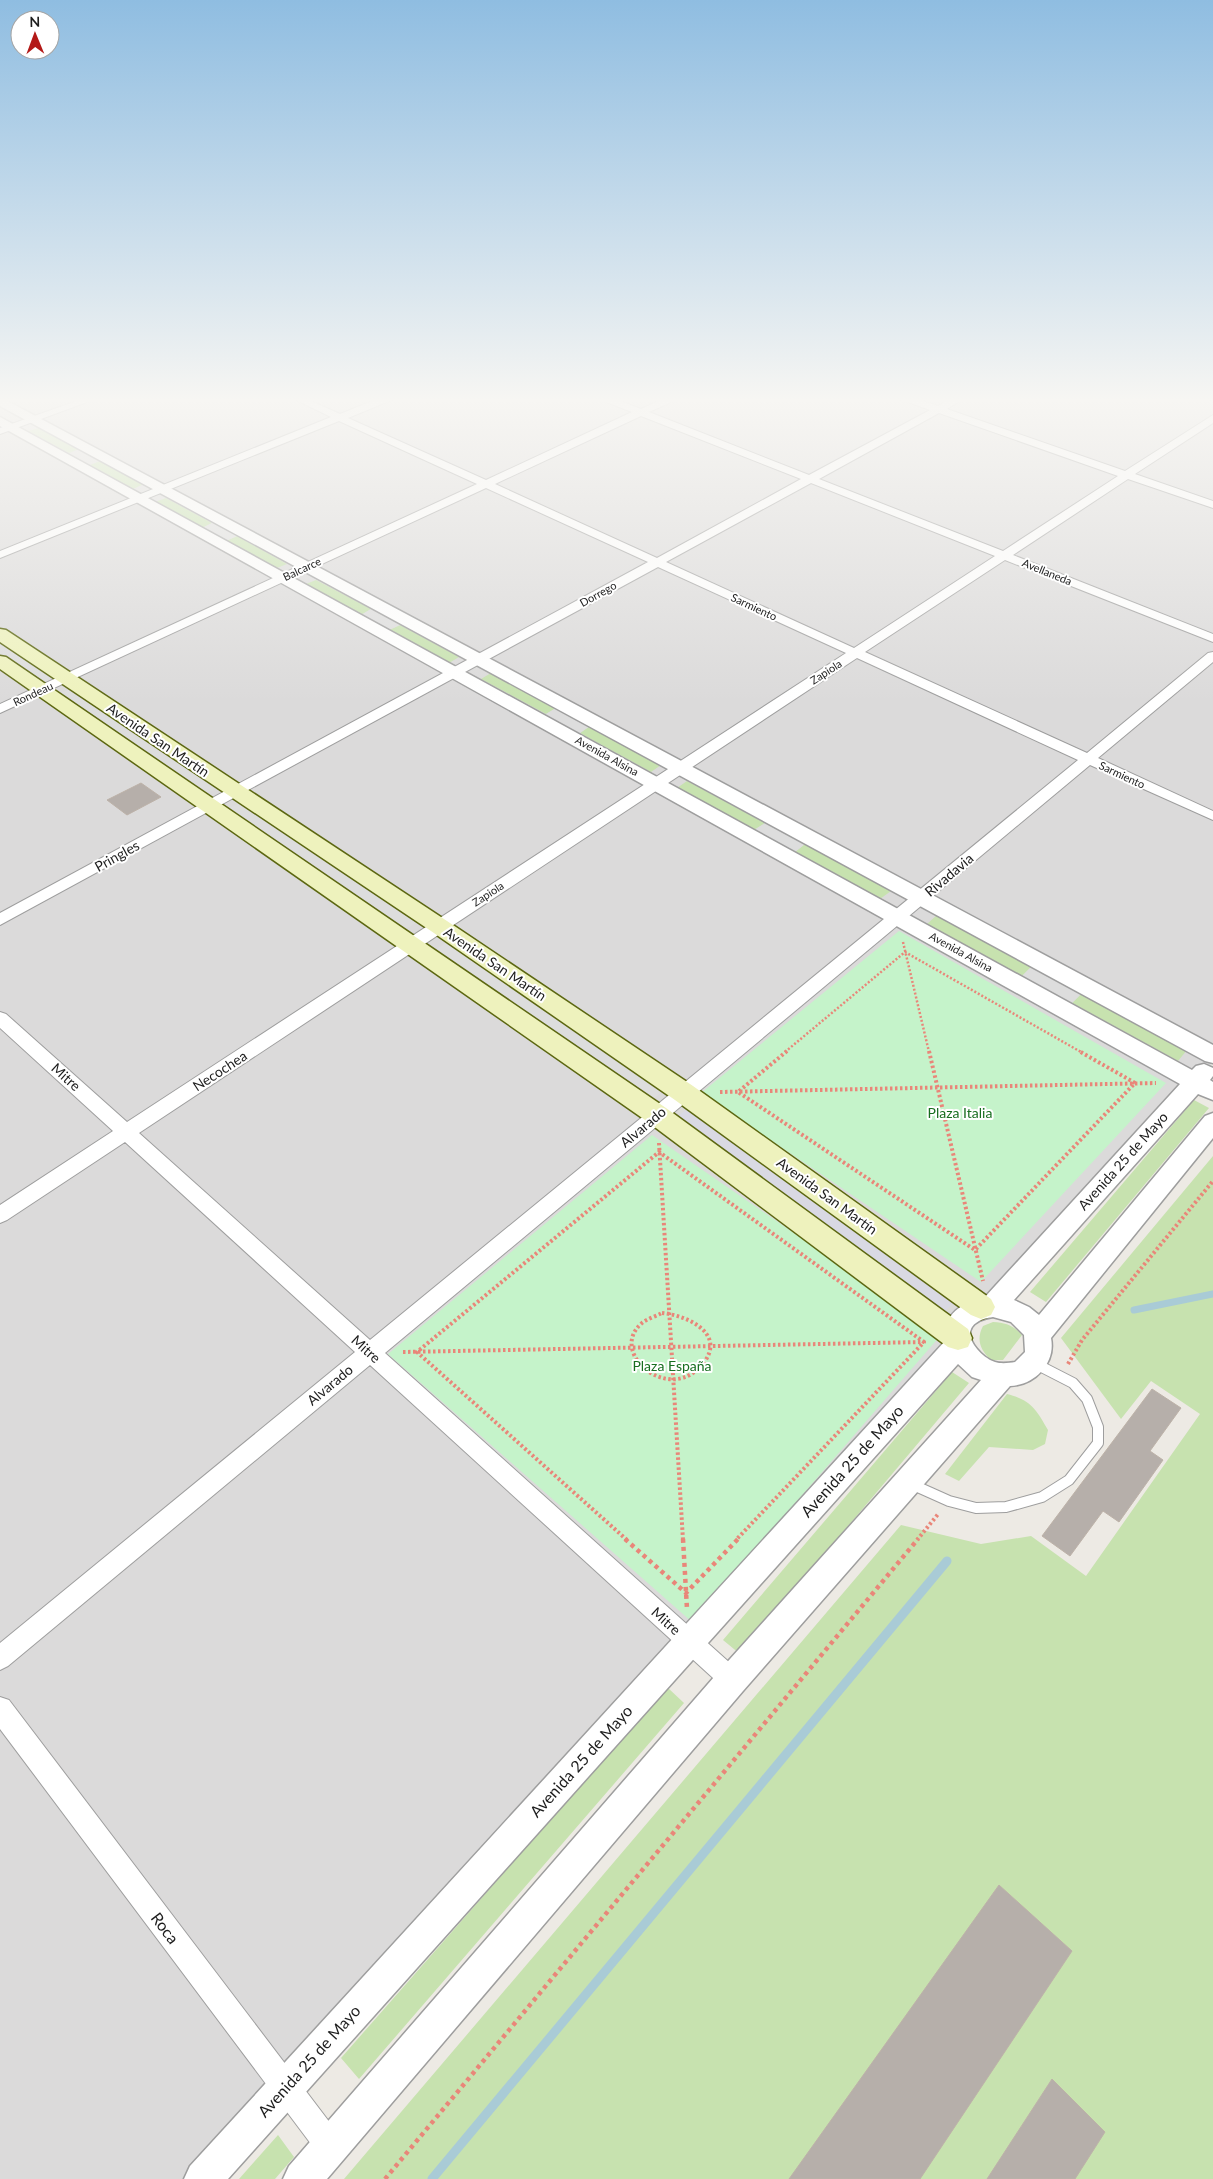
<svg xmlns="http://www.w3.org/2000/svg" width="1213" height="2179" viewBox="0 0 1213 2179" font-family="Lato,sans-serif">
<rect width="100%" height="100%" fill="#edeae4"/>
<!-- residential -->
<path fill="#dbdada" d="M0,397H1213V1062L203,2179H0Z"/>
<!-- grass -->
<path fill="#c7e2af" d="M39,428L79,449L69,453L28,431Z
M100,461L144,484L133,489L90,465Z
M166,498L212,523L202,528L155,502Z
M237,536L287,564L277,568L226,541Z
M316,580L371,609L361,615L306,584Z
M400,625L459,657L449,663L389,630Z
M491,673L556,708L546,714L481,679Z
M590,726L661,765L651,772L580,733Z
M687,781L765,823L754,830L677,788Z
M805,844L891,891L880,899L795,852Z
M937,915L1032,966L1022,976L927,924Z
M1082,993L1187,1050L1178,1061L1072,1003Z
M1194,1100L1209,1108L1046,1302L1030,1292Z
M1213,1156V2179H344L901,1525L981,1544L1031,1536L1086,1576L1200,1414L1151,1381L1121,1419L1061,1338Z
M993,1322C1006,1323 1013,1325 1022,1335L1003,1360H991C980,1350 976,1339 983,1326Z
M952,1372L969,1383L740,1654L723,1640Z
M1007,1394C1031,1400 1036,1409 1048,1430L1045,1444L1033,1450L989,1447L959,1481L945,1474Z
M667,1687L684,1703L359,2079L341,2058Z
M278,2135L294,2157L275,2179H239Z"/>
<!-- park -->
<path fill="#c5f3ca" d="M899,931L1166,1083L981,1282L701,1093Z
M652,1135L941,1335L692,1622L388,1354Z"/>
<!-- parking -->
<path fill="#ddd" d="M212,523L237,536L226,541L202,528Z
M371,609L400,625L389,630L361,615Z
M0,638L55,676L40,683L0,655Z
M74,687L219,787L203,795L59,694Z
M556,708L590,726L580,733L546,714Z
M242,802L417,922L401,932L226,810Z
M765,823L805,844L795,852L754,830Z
M449,941L665,1089L650,1102L433,951Z
M1032,966L1082,993L1072,1003L1022,976Z"/>
<!-- plaza -->
<path fill="#d9d9e3" d="M690,1107L957,1299L942,1314L674,1119Z"/>
<g fill="none" stroke-linecap="round" stroke-linejoin="round">
<!-- stream-far1 -->
<path stroke="#a9cbd6" stroke-width="7" d="M1134,1310L1213,1294"/>
<!-- stream -->
<path stroke="#a9cbd6" stroke-width="9" d="M432,2179L947,1561"/>
</g>
<!-- building -->
<path fill="#b6afaa" stroke="#bdb2a8" d="M141,783L161,797L127,815L107,800Z
M1152,1389L1181,1408L1150,1451L1163,1460L1119,1522L1103,1511L1070,1556L1042,1536Z
M999,1885L1072,1951L920,2179H789Z
M1052,2079L1105,2132L1075,2179H987Z"/>
<g fill="none" stroke-linecap="round" stroke-linejoin="round">
<defs>
<path id="service" d="M911,1484L949,1501L976,1508L1006,1507L1042,1497L1069,1480L1098,1443V1427L1087,1399L1073,1383L1034,1363"/>
<path id="minor" d="M88,397H101L0,434V428Z
M290,397H302L340,414L382,397H395L394,399L348,418L486,480L632,412L598,399L597,397H610L641,409L667,397H679L678,399L649,412L809,475L930,410L899,399L898,397H911L938,406L954,397H966L947,409L1125,471L1213,415V423L1135,474L1213,501V508L1128,479L1013,555L1213,634V642L1005,560L865,652L1087,753L1208,653L1213,652V662L1098,758L1213,811V820L1090,765L385,1353L740,1672L744,1680L740,1688L732,1692L724,1688L370,1365L8,1666L0,1670V1643L355,1352L125,1142L7,1220L0,1223V1205L113,1131L0,1028V1012L6,1014L127,1122L846,653L658,567L0,925V913L648,562L486,488L0,713V704L477,484L339,421L0,558V551L331,417ZM939,413L1118,476L1003,551L819,479ZM641,416L801,479L657,558L495,484ZM811,483L995,556L854,648L666,562ZM857,658L1078,760L370,1340L139,1133Z
M1206,397H1213V400L1207,399Z
M0,1697L9,1700L340,2136L345,2146L340,2156L330,2161L320,2156L0,1729Z"/>
<path id="tertiary" d="M0,397L1213,1045V1063L1205,1061L0,406Z
M0,417L1192,1070L1196,1066L1204,1064L1213,1068V1076L1210,1080L1213,1082V1100L1198,1094L1014,1300L1029,1307L1039,1315L1205,1116L1213,1113V1138L1051,1338C1056,1363 1035,1385 1010,1386L743,1691L327,2179H283L289,2166L721,1669L981,1380L972,1377L958,1364L228,2179H184L190,2166L946,1340C941,1314 964,1302 985,1297L1180,1084L0,426ZM993,1317L1011,1322L1024,1335L1025,1352L1015,1362C1009,1363 1001,1364 995,1362C984,1359 964,1340 972,1327C977,1320 986,1318 993,1317Z"/>
<path id="secondary" d="M0,629L6,630L447,921L693,1086L991,1299L995,1307L991,1315L981,1319L971,1315L675,1100L431,931L0,642Z
M0,656L6,657L666,1108L968,1329L972,1338L968,1347L958,1350L948,1347L648,1122L0,669Z"/>
</defs>
<!-- service casing -->
<use href="#service" stroke="#9e9e9e" stroke-width="12"/>
<!-- minor casing -->
<use href="#minor" stroke="#9e9e9e" stroke-width="2"/>
<!-- tertiary casing -->
<use href="#tertiary" stroke="#9e9e9e" stroke-width="3"/>
<!-- secondary casing -->
<use href="#secondary" stroke="#5c6711" stroke-width="3"/>
<!-- path-far2 -->
<path stroke="#e98679" stroke-width="2.5" stroke-dasharray="2 2" stroke-linecap="butt" d="M903,942L929,1052
M785,1052L905,952L1081,1052"/>
<!-- path-far1 -->
<path stroke="#e98679" stroke-width="4" stroke-dasharray="2.5 2.5" stroke-linecap="butt" d="M787,1051L738,1092L975,1250L1135,1083L1079,1051
M929,1051L983,1281
M720,1092L1156,1083
M659,1143L683,1540
M662,1313C685,1315 725,1332 705,1361C672,1408 606,1353 642,1323C647,1319 656,1316 662,1313Z
M403,1352L924,1342
M1068,1364L1082,1340L1213,1181
M627,1540L417,1352L659,1152L924,1342L736,1540
M917,1540L939,1513"/>
<!-- path -->
<path stroke="#e98679" stroke-width="4.5" stroke-dasharray="4 4" stroke-linecap="butt" d="M625,1539L686,1593L738,1539
M683,1539L687,1609
M385,2179L918,1539"/>
<!-- service -->
<use href="#service" stroke="#fff" stroke-width="10"/>
<!-- minor -->
<use href="#minor" fill="#fff" fill-rule="evenodd"/>
<!-- tertiary -->
<use href="#tertiary" fill="#fff" fill-rule="evenodd"/>
<!-- secondary -->
<use href="#secondary" fill="#eef2bd" fill-rule="evenodd"/>
</g>
<!-- sky -->
<linearGradient id="sky" x2="0" y2="1"><stop stop-color="#8fbde1"/><stop offset="0.57" stop-color="#f7f6f3"/><stop offset="1" stop-color="#f7f6f3" stop-opacity="0"/></linearGradient>
<rect width="1213" height="702" fill="url(#sky)"/>
<g text-anchor="middle" stroke-width="4" stroke-linejoin="round" paint-order="stroke">
<!-- far-street labels -->
<g font-size="11" fill="#1d1d1d" stroke="#fff">
<text transform="translate(302 569) rotate(-25)" y="4">Balcarce</text>
<text transform="translate(1047 572) rotate(22)" y="4">Avellaneda</text>
<text transform="translate(598 594) rotate(-29)" y="4">Dorrego</text>
<text transform="translate(754 607) rotate(25)" y="4">Sarmiento</text>
<text transform="translate(826 672) rotate(-33)" y="4">Zapiola</text>
<text transform="translate(33 694) rotate(-25)" y="4">Rondeau</text>
<text transform="translate(607 756) rotate(29)" y="4">Avenida Alsina</text>
<text transform="translate(1122 775) rotate(25)" y="4">Sarmiento</text>
<text transform="translate(488 894) rotate(-33)" y="4">Zapiola</text>
<text transform="translate(961 952) rotate(29)" y="4">Avenida Alsina</text>
</g>
<!-- street labels -->
<g font-size="14" fill="#1d1d1d" stroke="#fff">
<text transform="translate(158 740) rotate(34)" y="5">Avenida San Martín</text>
<text transform="translate(117 856) rotate(-29)" y="5">Pringles</text>
<text transform="translate(949 875) rotate(-40)" y="5">Rivadavia</text>
<text transform="translate(495 964) rotate(34)" y="5">Avenida San Martín</text>
<text transform="translate(220 1071) rotate(-33)" y="5">Necochea</text>
<text transform="translate(66 1077) rotate(42)" y="5">Mitre</text>
<text transform="translate(643 1127) rotate(-40)" y="5">Alvarado</text>
<text transform="translate(1123 1161) rotate(-48)" y="5">Avenida 25 de Mayo</text>
<text transform="translate(827 1196) rotate(36)" y="5">Avenida San Martín</text>
<text transform="translate(366 1349) rotate(42)" y="5">Mitre</text>
<text transform="translate(330 1385) rotate(-40)" y="5">Alvarado</text>
<text transform="translate(666 1621) rotate(42)" y="5">Mitre</text>
</g>
<!-- park labels -->
<g font-size="14" fill="#186e20" stroke="#fff">
<text x="960" y="1118">Plaza Italia</text>
<text x="672" y="1371">Plaza España</text>
</g>
<!-- near-street labels -->
<g font-size="16" fill="#1d1d1d" stroke="#fff">
<text transform="translate(852 1461) rotate(-48)" y="6">Avenida 25 de Mayo</text>
<text transform="translate(581 1761) rotate(-48)" y="6">Avenida 25 de Mayo</text>
<text transform="translate(165 1928) rotate(53)" y="6">Roca</text>
<text transform="translate(309 2061) rotate(-48)" y="6">Avenida 25 de Mayo</text>
</g>
</g>
<!-- north arrow -->
<g transform="translate(35 35) rotate(359)"><circle r="24" fill="#ffffff" stroke="#a5a5a5"/>
<path d="M0-4L9 19L0 12L-9 19Z" fill="#b31917"/>
<text y="-8" font-size="14" font-weight="bold" text-anchor="middle" fill="#1d1d1d">N</text>
</g>
</svg>
